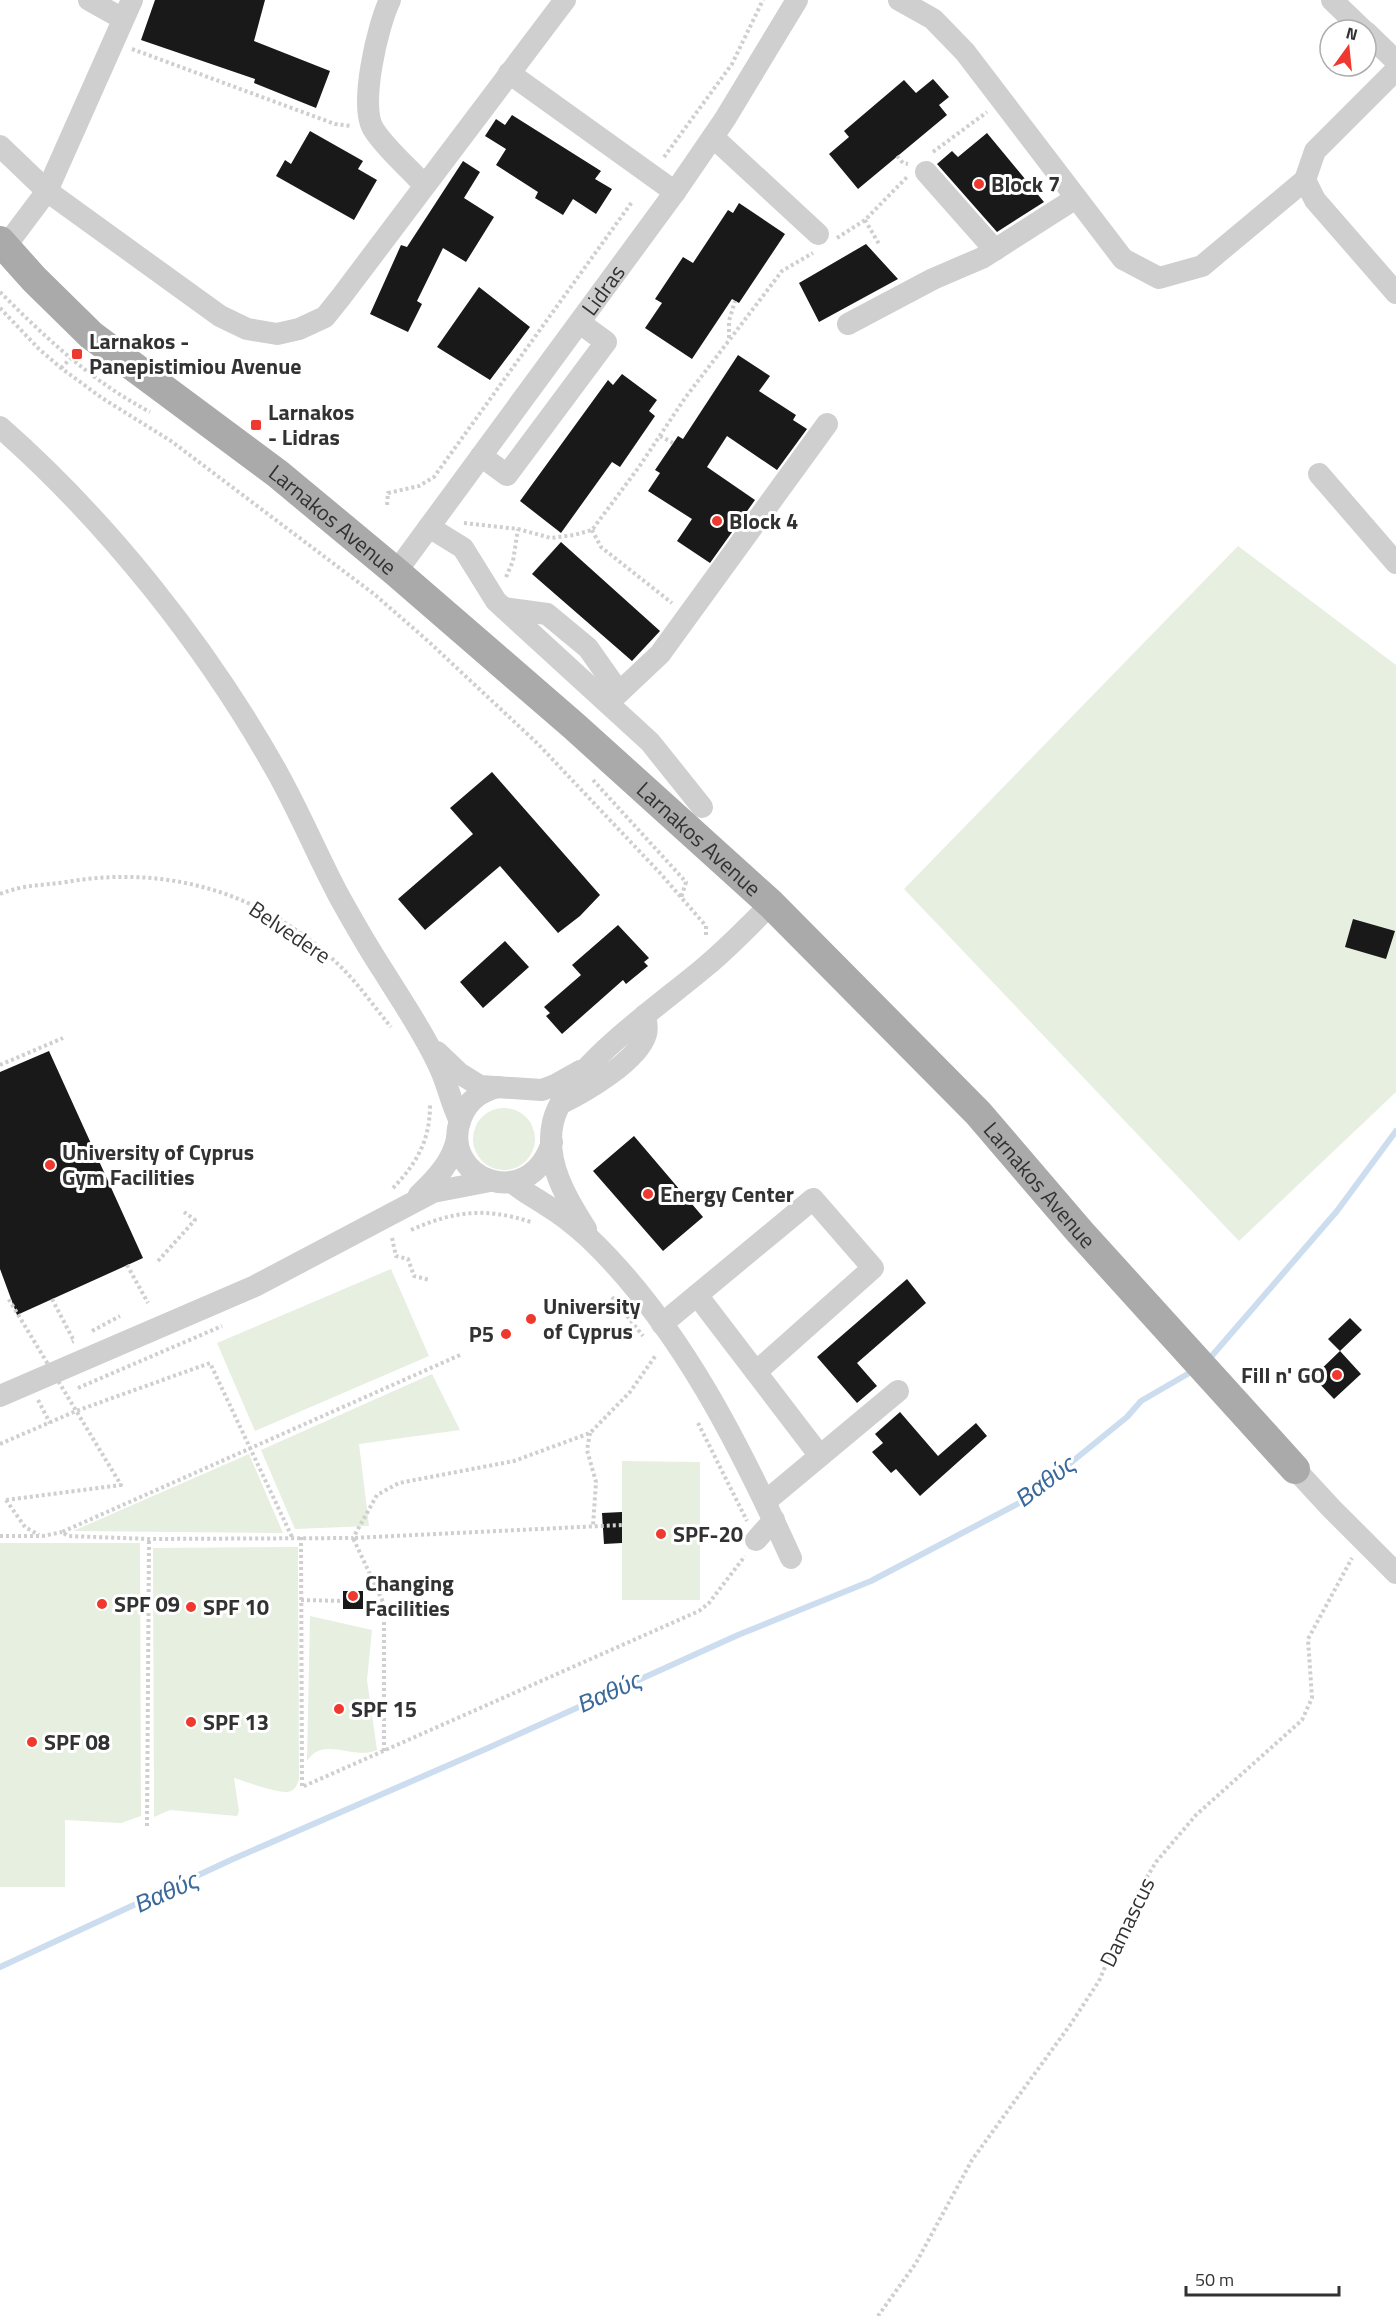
<svg xmlns="http://www.w3.org/2000/svg" width="1396" height="2316" viewBox="0 0 1396 2316" font-family="'Titillium Web',sans-serif">
<rect width="100%" height="100%" fill="#fff"/>
<!-- green -->
<path fill="#e6efe0" d="M1238,546L1396,665V1092L1239,1241L904,889Z
M473 1139a31 31 0 1 1 62 0a31 31 0 1 1-62 0Z
M391,1269L429,1356L255,1431L217,1343Z
M432,1374L460,1430L359,1444L369,1526L295,1529L261,1450Z
M249,1454L283,1533L73,1531Z
M622,1461L700,1462V1600H622Z
M0,1543H140L141,1816L121,1823L65,1820V1887H0Z
M298,1547L299,1780C297,1784 296,1789 291,1791C282,1796 245,1781 234,1778L239,1811L237,1816L170,1810L154,1817L153,1548Z
M310,1616L372,1630L367,1680L377,1750C355,1761 323,1735 307,1761Z"/>
<g fill="none" stroke-linecap="round" stroke-linejoin="round">
<!-- stream -->
<path stroke="#ccddef" stroke-width="6" d="M1210,1358L1337,1211L1396,1131
M0,1967L233,1859L488,1748L738,1635L871,1581L1025,1500L1127,1417L1141,1401L1191,1372"/>
</g>
<!-- building -->
<path fill="#191919" d="M155,0H265L254,41L330,71L316,108L254,83L255,79L141,40Z
M933,79L949,97L939,105L947,115L858,189L829,154L849,137L844,131L904,80L916,93Z
M512,115L601,171L595,179L612,189L596,214L573,199L563,215L535,198L538,192L496,165L506,149L485,136L496,119L505,125Z
M310,131L363,161L358,169L377,180L354,220L276,176L285,160L291,164Z
M987,133L1044,202L997,232L937,164L952,151L958,157Z
M463,161L480,172L464,198L494,217L466,262L443,248L417,301L422,304L408,332L370,314L401,245L407,247Z
M739,203L785,234L739,303L732,299L692,359L645,328L662,303L655,299L683,257L693,263L728,210L733,213Z
M866,244L898,279L819,322L799,283Z
M479,287L530,327L490,380L437,347Z
M738,355L770,376L759,391L796,415L793,420L807,429L777,470L727,436L707,467L755,500L710,563L677,541L692,519L648,491L660,473L655,470L678,436L683,439Z
M622,374L657,400L649,411L655,416L620,467L612,462L561,533L520,501L608,380L613,385Z
M561,542L660,631L632,661L532,574Z
M492,772L600,895L580,916L558,933L500,866L425,930L398,899L473,834L450,808Z
M1353,919L1395,931L1386,959L1345,947Z
M618,925L649,958L644,962L648,966L626,984L623,980L562,1034L546,1016L550,1013L544,1007L581,975L572,965Z
M505,941L529,967L483,1008L460,982Z
M49,1051L143,1258L17,1315L0,1269V1072Z
M634,1136L703,1217L663,1251L593,1171Z
M907,1279L926,1303L857,1363L877,1386L857,1403L817,1357Z
M1350,1318L1362,1330L1340,1351L1328,1339Z
M1340,1351L1361,1374L1334,1399L1313,1377Z
M900,1412L938,1456L976,1423L987,1436L920,1496L896,1469L891,1473L872,1452L883,1443L875,1434Z
M622,1512V1543L604,1544L602,1513Z
M343,1591H363V1609H343Z"/>
<g fill="none" stroke-linecap="round" stroke-linejoin="round">
<!-- path -->
<path stroke="#cfcfcf" stroke-width="4" stroke-dasharray="3 3" stroke-linecap="butt" d="M132,49L335,124L351,126
M933,152L987,112
M897,156L903,163L908,164
M664,157L732,64L763,0
M865,220L879,244
M837,238L865,220L908,176
M0,292C46,338 91,381 150,412
M0,308L39,349L61,368L102,398L171,441L374,594L428,641L538,744L660,873L706,926V937
M729,338V321L735,301
M61,368L70,359
M660,436L673,443
M387,505L388,493L419,486L434,477L632,202
M464,523L518,529L551,538L574,535L592,530L639,467L685,398L782,271L813,253
M592,530L601,547L672,603
M506,577L513,561L518,529
M593,780L686,882L681,898
M0,894C25,884 41,886 66,882C170,864 267,894 342,968C360,986 375,1008 391,1027
M0,1065L63,1038
M393,1188C417,1163 430,1140 430,1105
M411,1230C454,1211 485,1207 531,1222
M392,1238L396,1256L408,1259L414,1276L430,1280
M158,1261L195,1220L184,1212
M127,1265L148,1303
M612,1297L643,1336
M52,1299L74,1341L72,1342
M92,1331L120,1316
M460,1355L62,1532L68,1536L149,1539L353,1538L377,1495L399,1483L514,1461L590,1433L630,1392L656,1355
M78,1388L222,1326
M38,1400L50,1423
M698,1423L747,1521
M590,1433L587,1450L596,1482L593,1526
M0,1444L76,1411L210,1363L292,1537
M6,1500L25,1527L39,1535
M0,1536H43L62,1532
M301,1537L302,1787L699,1611L709,1603L745,1556
M301,1600L343,1601
M384,1751V1604L353,1538L622,1525
M147,1826L149,1539
M878,2316L916,2263L972,2160L1070,2025L1099,1981L1134,1899L1156,1862L1196,1815L1302,1720L1312,1698L1308,1639L1352,1558"/>
<!-- minor -->
<g stroke="#cfcfcf" stroke-width="22">
<path d="M89,0L123,19"/>
<path d="M390,0C378,24 358,108 374,130C387,150 408,167 424,185"/>
<path d="M899,0L933,19L965,52L1123,259L1159,278L1202,266L1305,180L1315,151L1396,70"/>
<path d="M1332,0L1363,30"/>
<path d="M1366,32L1396,61"/>
<path d="M509,73L675,192"/>
<path d="M713,137L818,234"/>
<path d="M0,146L47,191L220,316L247,329L277,334L299,329L325,317L341,297L565,0"/>
<path d="M926,172L995,250"/>
<path d="M1305,180L1315,200L1396,293"/>
<path d="M5,247L47,191L132,0"/>
<path d="M848,324L933,279L982,258L1076,198"/>
<path d="M0,427C108,522 207,647 277,772C300,813 318,857 340,898C354,923 368,948 384,972C403,1003 424,1033 439,1066C448,1084 451,1104 460,1121"/>
<path d="M481,456L507,475L606,342L580,323"/>
<path d="M1319,474L1396,563"/>
<path d="M429,527L463,548L496,601L650,742L702,807"/>
<path id="s1" d="M396,572L675,192L725,119L797,0"/>
<path d="M504,608L547,614L588,648L619,692"/>
<path d="M608,703L660,654L827,424"/>
<path d="M437,1052L459,1073L480,1086L542,1090L555,1085L580,1071"/>
<path d="M498,1087C480,1092 468,1100 461,1118C438,1178 529,1215 552,1142"/>
<path d="M562,1103C586,1091 638,1061 646,1034C648,1028 646,1021 645,1015"/>
<path d="M512,1182C523,1192 534,1197 546,1205C561,1214 576,1226 589,1238C680,1325 740,1446 791,1558"/>
<path d="M419,1195C436,1179 452,1162 457,1139"/>
<path d="M586,1229C566,1198 544,1161 553,1122C565,1069 663,1003 705,967C728,948 749,926 771,904"/>
<path d="M697,1295L820,1456"/>
<path d="M662,1324L813,1199L873,1268L756,1372"/>
<path d="M0,1396L255,1286L433,1192L490,1181"/>
<path d="M1295,1469L1331,1508L1396,1573"/>
<path d="M766,1501L898,1391"/>
<path d="M756,1540L774,1520"/>
</g>
<!-- major -->
<path stroke="#aaa" stroke-width="30" id="s2" d="M0,241L34,279L91,335L278,474L396,572L574,726L771,904L978,1113L1080,1232L1295,1469"/>
<!-- path-bridge -->
<path stroke="#cfcfcf" stroke-width="4" stroke-dasharray="3 3" stroke-linecap="butt" d="M6,1500L121,1485L8,1298"/>
</g>
<!-- markers -->
<g fill="#ef382e" stroke="#fff" stroke-width="2">
<circle cx="979" cy="184" r="6"/>
<rect x="71" y="348" width="12" height="12" rx="3"/>
<rect x="250" y="419" width="12" height="12" rx="3"/>
<circle cx="717" cy="521" r="6"/>
<circle cx="50" cy="1165" r="6"/>
<circle cx="648" cy="1194" r="6"/>
<circle cx="531" cy="1319" r="6"/>
<circle cx="506" cy="1334" r="6"/>
<circle cx="1337" cy="1375" r="6"/>
<circle cx="661" cy="1534" r="6"/>
<circle cx="353" cy="1596" r="6"/>
<circle cx="102" cy="1604" r="6"/>
<circle cx="191" cy="1607" r="6"/>
<circle cx="339" cy="1709" r="6"/>
<circle cx="191" cy="1722" r="6"/>
<circle cx="32" cy="1742" r="6"/>
</g>
<g text-anchor="middle" stroke-width="6" stroke-linejoin="round" paint-order="stroke">
<!-- poi labels -->
<g font-size="22" font-weight="bold" fill="#323232" stroke="#fff" text-anchor="start">
<text x="991" y="192">Block 7</text>
<text x="89" y="349">Larnakos -<tspan x="89" dy="25">Panepistimiou Avenue</tspan></text>
<text x="268" y="420">Larnakos<tspan x="268" dy="25">- Lidras</tspan></text>
<text x="729" y="529">Block 4</text>
<text x="62" y="1160">University of Cyprus<tspan x="62" dy="25">Gym Facilities</tspan></text>
<text x="660" y="1202">Energy Center</text>
<text x="543" y="1314">University<tspan x="543" dy="25">of Cyprus</tspan></text>
<text x="494" y="1342" text-anchor="end">P5</text>
<text x="1325" y="1383" text-anchor="end">Fill n' GO</text>
<text x="673" y="1542">SPF-20</text>
<text x="365" y="1591">Changing<tspan x="365" dy="25">Facilities</tspan></text>
<text x="114" y="1612">SPF 09</text>
<text x="203" y="1615">SPF 10</text>
<text x="351" y="1717">SPF 15</text>
<text x="203" y="1730">SPF 13</text>
<text x="44" y="1750">SPF 08</text>
</g>
<!-- street labels -->
<g font-size="22" fill="#323232" stroke="#fff">
<text dy="8" stroke="none"><textPath href="#s1" startOffset="350">Lidras</textPath></text>
<text dy="8" stroke="none"><textPath href="#s2" startOffset="435">Larnakos Avenue</textPath></text>
<text dy="8" stroke="none"><textPath href="#s2" startOffset="921">Larnakos Avenue</textPath></text>
<text transform="translate(290 932) rotate(34)" y="8">Belvedere</text>
<text dy="8" stroke="none"><textPath href="#s2" startOffset="1407">Larnakos Avenue</textPath></text>
<text transform="translate(1127 1922) rotate(-64)" y="8">Damascus</text>
</g>
<!-- water labels -->
<g font-size="24" font-style="italic" fill="#3a699a" stroke="#fff">
<text transform="translate(1046 1481) rotate(-37)" y="8">Βαθύς</text>
<text transform="translate(610 1692) rotate(-24)" y="8">Βαθύς</text>
<text transform="translate(167 1892) rotate(-24)" y="8">Βαθύς</text>
</g>
</g>
<!-- north arrow -->
<g transform="translate(1348 48) rotate(15)"><circle r="28" fill="#ffffff" stroke="#adadad" stroke-width="1.5"/>
<path d="M0-4.5L10 22L0 15L-10 22Z" fill="#ef382e"/>
<text y="-9" font-size="16" font-weight="bold" text-anchor="middle" fill="#323232">N</text>
</g>
<!-- scale -->
<path d="M1186 2286v9h153v-9" fill="none" stroke="#323232" stroke-width="3"/>
<text x="1195" y="2286" font-size="18" fill="#323232" stroke="#ffffff" stroke-width="4.5" paint-order="stroke">50 m</text>
</svg>
